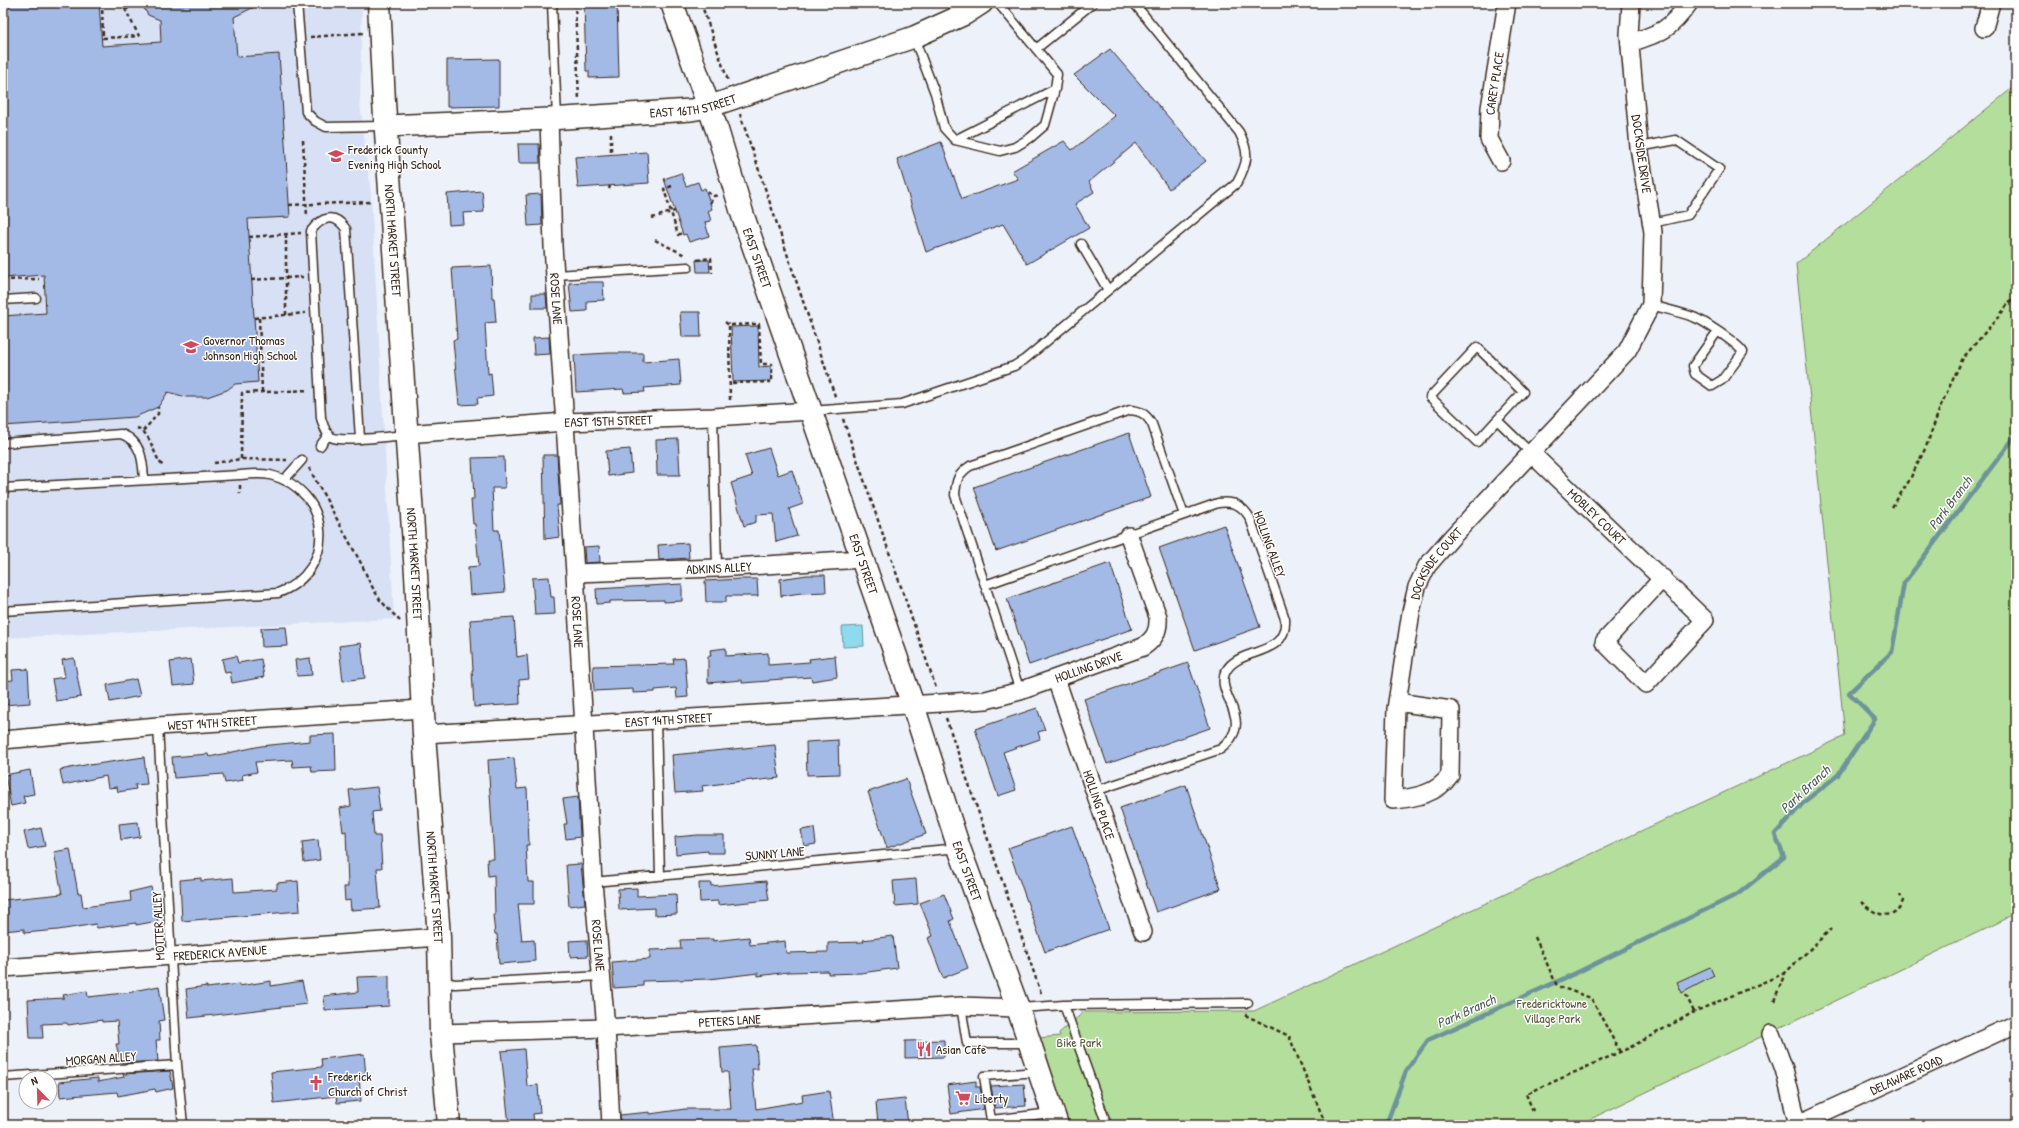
<svg xmlns="http://www.w3.org/2000/svg" width="2019" height="1128" viewBox="0 0 2019 1128" font-family="'Patrick Hand',sans-serif">
<rect width="100%" height="100%" fill="#edf1fa"/>
<filter id="ink" filterUnits="userSpaceOnUse"><feTurbulence type="fractalNoise" baseFrequency=".025" numOctaves="2"/><feDisplacementMap in="SourceGraphic" scale="8" xChannelSelector="R" yChannelSelector="G"/><feConvolveMatrix kernelMatrix="1 2 1 2 8 2 1 2 1" color-interpolation-filters="sRGB"/></filter>
<g filter="url(#ink)">
<!-- built -->
<path fill="#d7e0f4" d="M3,3H362L360,104L371,195L394,619L3,638Z"/>
<!-- green -->
<path fill="#b4de9b" stroke="#78845c" d="M2016,85V914L1578,1125H1058L1027,1039L1060,1036L1059,1033L1084,1012L1254,1011L1845,736L1796,264Z"/>
<!-- water -->
<path fill="#8edbee" stroke="#6d949b" d="M863,626L864,646L843,647L842,627Z"/>
<g fill="none" stroke-linecap="round" stroke-linejoin="round">
<!-- stream -->
<path stroke="#6d949b" stroke-width="4.5" d="M1386,1125L1406,1071L1428,1040L1576,973L1738,894L1784,857L1775,834L1805,801L1838,775L1875,719L1849,693L1892,652L1904,583L2016,435"/>
</g>
<!-- building -->
<path fill="#a3bae7" stroke="#3b2a1e" d="M3,3H99L102,46L161,42L160,20L148,15L141,3H262L234,17L237,57L279,54L290,217L248,219L258,382L235,384L227,390L207,397H186L168,392L158,407L135,417L3,426V316L46,313L44,275L3,278Z
M584,3H617L619,77L589,78V71H586Z
M1110,49L1206,161L1169,189L1136,143L1089,182L1094,192L1075,204L1089,228L1027,264L1003,224L926,252L897,159L941,142L962,199L1018,179L1012,171L1064,141L1072,150L1115,116L1074,75Z
M499,59V106L447,107V60Z
M518,144H539L540,163H519Z
M647,152L649,183L578,188L575,157Z
M681,173L686,186L698,182L701,190L705,188L712,209L708,211L711,221L705,222L709,236L689,242L686,234L683,235L664,179Z
M482,191L484,212L463,213L464,224L449,225L447,194Z
M541,194L542,225L528,226L526,195Z
M696,260H709L710,272H697Z
M491,266L492,298H494L496,322L485,323L488,374L491,373L493,396L477,398L478,404L459,405L453,340L457,339L452,268Z
M586,282H603L604,300L587,301V311L572,312L569,283Z
M532,294H546L547,308H532Z
M680,312H700L701,337H682Z
M758,326L759,367L771,366V381L733,382L731,327Z
M549,337L550,354L534,355L533,338Z
M609,353H643V362L679,359L681,385L644,388L645,392L624,393L623,389L576,392L574,355Z
M1129,433L1151,497L996,551L974,487Z
M678,439L680,475H657L656,440Z
M769,448L778,475L792,470L803,504L789,509L797,536L776,542L773,514L756,515V522L744,526L731,483L752,476L745,455Z
M630,449L632,473L608,476L606,451Z
M543,455H557L560,505H557L560,537L545,539Z
M504,457L505,488H492L494,530H499L505,592L470,595L468,567L479,566L475,524H473L471,500H474L472,458Z
M1224,525L1260,627L1195,650L1159,548Z
M688,543L689,558L659,560L658,545Z
M599,546L600,562L585,563L584,547Z
M1110,563L1132,629L1029,665L1007,599Z
M807,575H825L826,592L801,593L781,596L780,579Z
M549,577L551,597H554L555,614L535,615L532,578Z
M740,579H757L758,596H726V602H706L705,581Z
M682,584V601L664,602V600L610,601V603L597,604L596,589Z
M514,617L517,657L527,655L529,679L519,680L520,704L474,707L472,670H473L470,620Z
M286,627L288,646L262,647L261,628Z
M361,643L365,678L343,681L339,646Z
M726,648V656L768,653V665L810,662L809,659L835,656L837,677L812,681L811,677L769,680V681L742,683V680L708,683V656H711L710,650Z
M236,656L238,663L261,659L264,677L232,683L230,672L225,673L222,659Z
M74,658L81,697L56,701L52,679L65,677L62,660Z
M310,658L312,675L297,676L295,660Z
M685,658L688,697L677,698L676,688L655,690V692L633,693V689L594,691L593,666L674,664L673,659Z
M191,659L194,684L173,686L170,662Z
M1188,663L1210,728L1107,764L1084,699Z
M28,669L30,703L3,705V681L13,680L12,670Z
M136,679L140,696L110,702L107,685Z
M1037,708L1045,730L1038,732L1040,739L1003,752L1016,790L998,796L975,729Z
M335,734L336,771L312,772L311,766L293,767L292,760L255,762L257,772L242,775L243,780L225,783L223,774L174,778L172,757L208,754L209,757L261,746L310,741V735Z
M838,740L839,774L807,775L806,742Z
M775,745L779,778L752,781V780L702,786L703,791L675,793L672,755Z
M144,757L147,784L135,785L136,789L118,792L117,787L108,788L106,776L63,785L60,770L90,764V765Z
M514,758L517,789L527,788L529,845H526L528,882H534V904H518L522,941L534,940L535,961L499,964L497,934H495L493,915H495L494,875L488,876L487,859H494L488,760Z
M30,770L34,794L23,796L25,803L11,806L5,775Z
M906,779L926,834L887,848L868,792Z
M1186,785L1221,889L1156,912L1120,808Z
M377,787L380,811L372,812L374,836H380L382,868H377L380,908L351,910L350,900L345,901L344,887H348L346,831L343,832L340,808L351,806L349,790Z
M578,797L580,837L566,839L564,824H567L563,799Z
M138,822L140,837L121,840L119,824Z
M1072,826L1109,929L1045,952L1008,848Z
M41,828L45,846L28,849L24,832Z
M814,828L816,844L804,846L801,830Z
M698,835H724V853H708V851L676,854L675,837Z
M318,840L320,860L304,862L302,842Z
M70,849L78,893H81L83,907L131,901L130,892L151,887L158,921L136,925V923L97,928L96,924L58,930L24,933V929L3,931V900L62,894L54,852Z
M581,864L585,904L569,906L566,865Z
M201,878V881L233,878L234,892L277,889V883L298,881L300,911L182,921L180,880Z
M916,879L918,904L895,906L893,881Z
M766,881L769,900L718,905V901L700,902L699,883H711V886Z
M637,888V896L676,894L677,914L654,915V908L619,910L618,889Z
M944,894L954,919L950,921L968,968L943,978L928,938L933,936L920,903Z
M893,936L897,968L861,973L828,974V971L788,972L758,976V973L709,979L643,981V986L614,988L612,962L650,959V950L681,949L680,940L713,939V941L749,937L750,945L785,941L786,953L828,952V943L864,942L863,940Z
M587,940L588,956L570,957L569,941Z
M1710,967L1714,976L1682,993L1677,982Z
M389,976V1006L325,1010L324,996L358,992L357,977Z
M271,981V986L302,981L307,1004L189,1018L186,989L207,986V988L239,984V986Z
M159,986L164,1020L159,1021L160,1040H156L158,1061L121,1063L116,1044H119L117,1021L102,1022V1020L68,1025L67,1023L42,1024L43,1038H30L28,1000L64,998L63,995L87,991L88,997L133,992V991Z
M944,1040V1057L905,1058V1041Z
M756,1045L758,1069H752L756,1109L803,1101L802,1095L829,1091L834,1125H621L620,1115L650,1112V1114L685,1109H731L728,1072H722L720,1048Z
M524,1049L527,1086L538,1085L540,1113L533,1114L534,1125H509L501,1051Z
M364,1054L366,1077H359L361,1101L337,1103L336,1096L274,1103L271,1072L322,1067L321,1059Z
M170,1071L173,1088L156,1092L155,1089L118,1096L117,1092L60,1097L59,1082L98,1078V1082L124,1077L123,1074Z
M976,1081V1087H980L984,1109L951,1114L947,1085Z
M1024,1084L1026,1106L995,1108L991,1086Z
M905,1099L908,1125H878L876,1102Z"/>
<g fill="none" stroke-linecap="round" stroke-linejoin="round">
<defs>
<path id="service" d="M297,3L306,112L315,121L326,127L384,126
M552,3L557,118
M914,38L935,93L944,128L955,140L1055,89L1057,74L998,3
M1036,49L1093,3
M955,140L1000,151L1015,147L1030,138L1045,125L1055,89
M1639,147L1676,140L1719,169L1688,215L1652,223
M1081,244L1108,290
M555,275L688,267
M3,300L36,298
M1651,305C1665,309 1680,312 1693,317C1703,320 1738,344 1743,352L1722,380L1712,386L1695,374L1693,366L1717,332
M811,411L902,404L1014,366L1024,360L1237,183C1248,162 1250,153 1239,132L1134,3
M713,417L717,568
M1497,420L1523,392L1477,347L1430,397L1477,442L1497,420L1532,454
M360,438L346,229C335,213 322,216 311,231L321,418C323,424 325,433 331,437C341,443 391,436 405,435
M3,443L121,434C142,441 143,462 144,480
M320,446L329,434
M284,480L302,460
M3,488L240,475C250,474 261,473 270,475C332,490 339,570 278,593L3,611
M985,585L955,495C956,480 958,474 970,466L1130,410C1141,411 1146,414 1152,424L1184,515
M1020,691L985,585L1218,503C1234,501 1242,505 1250,518L1285,619C1288,658 1240,646 1226,671C1213,695 1258,719 1221,749L1095,791
M656,719L660,875
M158,726L177,1065L183,1125
M593,882L959,848
M441,981L455,984L601,976
M1064,1005L1248,1003
M961,1006L967,1043H1027
M1020,1008L1064,1005L1107,1125
M1038,1072L984,1076L991,1120L1051,1113
M3,1077L177,1065"/>
<g id="minor">
<path d="M1984,28L1991,3"/>
<path d="M1630,43C1661,33 1670,30 1689,3"/>
<path id="s1" d="M549,119L553,246L575,573L593,882L606,1028L611,1125"/>
<path id="s2" d="M1501,161L1489,139L1490,108L1507,3"/>
<path id="s3" d="M406,434L565,422L713,417L811,411"/>
<path id="s4" d="M1532,454L1705,620L1646,684L1604,642L1663,578"/>
<path id="s5" d="M575,573L717,568L862,559"/>
<path id="s6" d="M1056,679L1143,932"/>
<path id="s7" d="M1397,702L1451,710L1450,775C1438,794 1414,798 1393,800L1396,709L1411,612L1417,587L1427,566L1453,536L1627,351L1651,305L1653,232L1639,147L1629,35L1631,3"/>
<path id="s8" d="M424,734L941,703L986,700L1020,691L1143,647C1154,639 1159,632 1158,617L1129,536"/>
<path id="s9" d="M3,740L158,726L422,709"/>
<path id="s10" d="M3,968L439,937"/>
<path id="s11" d="M441,1033L606,1028L961,1006L1018,1008"/>
<path d="M1771,1034L1784,1069L1798,1125"/>
<path id="s12" d="M1796,1125L2016,1024"/>
</g>
<g id="tertiary">
<path id="s13" d="M386,126L549,119L691,110L708,107L914,37L965,14L982,3"/>
</g>
<g id="secondary">
<path id="s14" d="M672,3L717,130L743,216L913,705L959,848L1018,1008L1057,1125"/>
</g>
<g id="primary">
<path id="s15" d="M379,3L384,102L416,574L424,734L439,937L441,1033L449,1125"/>
</g>
</defs>
<!-- service casing -->
<use href="#service" stroke="#3b2a1e" stroke-width="11"/>
<!-- minor casing -->
<use href="#minor" stroke="#3b2a1e" stroke-width="20"/>
<!-- tertiary casing -->
<use href="#tertiary" stroke="#3b2a1e" stroke-width="24"/>
<!-- secondary casing -->
<use href="#secondary" stroke="#3b2a1e" stroke-width="25"/>
<!-- primary casing -->
<use href="#primary" stroke="#3b2a1e" stroke-width="25"/>
<!-- path -->
<path stroke="#3b2a1e" stroke-width="2.5" stroke-dasharray="4 3" stroke-linecap="butt" d="M102,3L103,38L139,36L122,3
M272,3L284,7
M575,3L579,100
M701,3L728,81
M125,10L133,6
M310,37L363,33
M740,114L836,399
M611,133V155
M303,140L307,217
M672,186L664,189L678,235L682,233
M609,189L610,186
M707,192L714,196L718,195
M710,203L714,196
M289,205L372,202
M652,218L675,211
M286,234V316
M249,237L301,233
M655,240L685,255
M697,260L711,258L712,273
M3,280L39,279
M251,280L303,277
M254,318L305,313
M259,318L262,391
M725,322L729,325
M730,400L729,325L759,324L761,364H772V382L730,383
M843,419L936,688
M137,428C153,434 152,456 164,467
M143,431L158,414V407
M241,459L242,393L309,390
M214,463L241,459L287,460
M309,468L362,565L370,583L380,600L400,621
M240,485V494
M1892,507L1909,481L1926,447L1941,405L1963,358L2000,315L2011,300L2016,291
M946,718L1042,996
M1861,902C1875,915 1893,923 1903,901L1900,895
M1535,937L1557,986L1591,998L1620,1052
M1686,995L1694,1012
M1774,1001L1785,973L1831,929
M1245,1015L1289,1036L1326,1125
M1533,1111L1526,1094L1629,1048L1694,1012L1785,973"/>
<!-- service -->
<use href="#service" stroke="#fff" stroke-width="8"/>
<!-- minor -->
<use href="#minor" stroke="#fff" stroke-width="17"/>
<!-- tertiary -->
<use href="#tertiary" stroke="#fff" stroke-width="21"/>
<!-- secondary -->
<use href="#secondary" stroke="#fff" stroke-width="22"/>
<!-- primary -->
<use href="#primary" stroke="#fff" stroke-width="22"/>
</g>
</g>
<!-- icons -->
<defs>
<symbol id="school-bare" viewBox="-9 -9 18 18"><path d="M0-5L7-2L0 1L-7-2ZM-4 1L0 2.5L4 1V4Q0 6-4 4Z" fill="#d1495b" stroke="#fff" stroke-width="2.5" paint-order="stroke"/></symbol>
<symbol id="restaurant-bare" viewBox="-9 -9 18 18"><path d="M-5-6h1v4h1v-4h1v4h1v-4h1v5L-1.5 .5V6h-2V.5L-5-1ZM5-6V6H3V1.5H1.5Q1.5-4 5-6Z" fill="#d1495b" stroke="#fff" stroke-width="2.5" paint-order="stroke"/></symbol>
<symbol id="church-bare" viewBox="-9 -9 18 18"><path d="M-1.2-6h2.4v3.5h3.3v2.4h-3.3V6h-2.4V-.1h-3.3v-2.4h3.3Z" fill="#d1495b" stroke="#fff" stroke-width="2.5" paint-order="stroke"/></symbol>
<symbol id="supermarket-bare" viewBox="-9 -9 18 18"><path d="M-6-5.5h2.5l.6 2H6L4.5 2H-2.5L-4.4-4H-6ZM-1.5 3.2a1.3 1.3 0 1 0 .1 0ZM3 3.2a1.3 1.3 0 1 0 .1 0Z" fill="#d1495b" stroke="#fff" stroke-width="2.5" paint-order="stroke"/></symbol>
</defs>
<g fill-rule="evenodd">
<use href="#school-bare" x="325" y="145" width="22" height="22"/>
<use href="#school-bare" x="180" y="336" width="22" height="22"/>
<use href="#restaurant-bare" x="913" y="1038" width="22" height="22"/>
<use href="#church-bare" x="305" y="1072" width="22" height="22"/>
<use href="#supermarket-bare" x="952" y="1087" width="22" height="22"/>
</g>
<g text-anchor="middle" stroke-width="3" stroke-linejoin="round" paint-order="stroke">
<!-- street labels -->
<g font-size="13" fill="#3b2a1e" stroke="#fff">
<text dy="5" stroke="none"><textPath href="#s2" startOffset="81">CAREY PLACE</textPath></text>
<text dy="5" stroke="none"><textPath href="#s13" startOffset="308">EAST 16TH STREET</textPath></text>
<text transform="translate(1642 154) rotate(82)" y="5">DOCKSIDE DRIVE</text>
<text dy="5" stroke="none"><textPath href="#s15" startOffset="238">NORTH MARKET STREET</textPath></text>
<text dy="5" stroke="none"><textPath href="#s14" startOffset="269">EAST STREET</textPath></text>
<text dy="5" stroke="none"><textPath href="#s1" startOffset="180">ROSE LANE</textPath></text>
<text dy="5" stroke="none"><textPath href="#s3" startOffset="203">EAST 15TH STREET</textPath></text>
<text dy="5" stroke="none"><textPath href="#s4" startOffset="90">MOBLEY COURT</textPath></text>
<text transform="translate(1270 544) rotate(70)" y="5">HOLLING ALLEY</text>
<text dy="5" stroke="none"><textPath href="#s15" startOffset="562">NORTH MARKET STREET</textPath></text>
<text dy="5" stroke="none"><textPath href="#s14" startOffset="593">EAST STREET</textPath></text>
<text dy="5" stroke="none"><textPath href="#s7" startOffset="429">DOCKSIDE COURT</textPath></text>
<text dy="5" stroke="none"><textPath href="#s5" startOffset="144">ADKINS ALLEY</textPath></text>
<text dy="5" stroke="none"><textPath href="#s1" startOffset="504">ROSE LANE</textPath></text>
<text dy="5" stroke="none"><textPath href="#s8" startOffset="671">HOLLING DRIVE</textPath></text>
<text dy="5" stroke="none"><textPath href="#s8" startOffset="245">EAST 14TH STREET</textPath></text>
<text dy="5" stroke="none"><textPath href="#s9" startOffset="210">WEST 14TH STREET</textPath></text>
<text dy="5" stroke="none"><textPath href="#s6" startOffset="133">HOLLING PLACE</textPath></text>
<text transform="translate(775 853) rotate(-5)" y="5">SUNNY LANE</text>
<text dy="5" stroke="none"><textPath href="#s14" startOffset="917">EAST STREET</textPath></text>
<text dy="5" stroke="none"><textPath href="#s15" startOffset="886">NORTH MARKET STREET</textPath></text>
<text transform="translate(158 926) rotate(-93)" y="5">MOTTER ALLEY</text>
<text dy="5" stroke="none"><textPath href="#s1" startOffset="828">ROSE LANE</textPath></text>
<text dy="5" stroke="none"><textPath href="#s10" startOffset="218">FREDERICK AVENUE</textPath></text>
<text dy="5" stroke="none"><textPath href="#s11" startOffset="289">PETERS LANE</textPath></text>
<text transform="translate(101 1058) rotate(-4)" y="5">MORGAN ALLEY</text>
<text dy="5" stroke="none"><textPath href="#s12" startOffset="121">DELAWARE ROAD</textPath></text>
</g>
<!-- poi labels -->
<g font-size="13" fill="#3b2a1e" stroke="#fff" text-anchor="start">
<text x="348" y="154">Frederick County<tspan x="348" dy="15">Evening High School</tspan></text>
<text x="203" y="345">Governor Thomas<tspan x="203" dy="15">Johnson High School</tspan></text>
<text x="936" y="1054">Asian Cafe</text>
<text x="328" y="1081">Frederick<tspan x="328" dy="15">Church of Christ</tspan></text>
<text x="975" y="1103">Liberty</text>
</g>
<!-- park labels -->
<g font-size="13" fill="#59573d" stroke="#fff">
<text x="1552" y="1008">Fredericktowne<tspan x="1552" dy="15">Village Park</tspan></text>
<text x="1079" y="1047">Bike Park</text>
</g>
<!-- water labels -->
<g font-size="14" font-style="italic" fill="#545f5c" stroke="#fff">
<text transform="translate(1950 503) rotate(-53)" y="5">Park Branch</text>
<text transform="translate(1805 789) rotate(-43)" y="5">Park Branch</text>
<text transform="translate(1466 1011) rotate(-24)" y="5">Park Branch</text>
</g>
</g>
<!-- margin -->
<rect width="2019" height="1128" fill="none" stroke="#fff" stroke-width="16"/>
<rect x="8" y="8" width="2003" height="1112" fill="none" stroke="#3b2a1e" stroke-width="1.5" filter="url(#ink)"/>
<!-- north arrow -->
<g transform="translate(38 1090) rotate(337)"><circle r="19" fill="#ffffff" stroke="#b1aaa5"/>
<path d="M0-3L7 15L0 10L-7 15Z" fill="#d1495b"/>
<text y="-6" font-size="11" font-weight="bold" text-anchor="middle" fill="#3b2a1e">N</text>
</g>
</svg>
